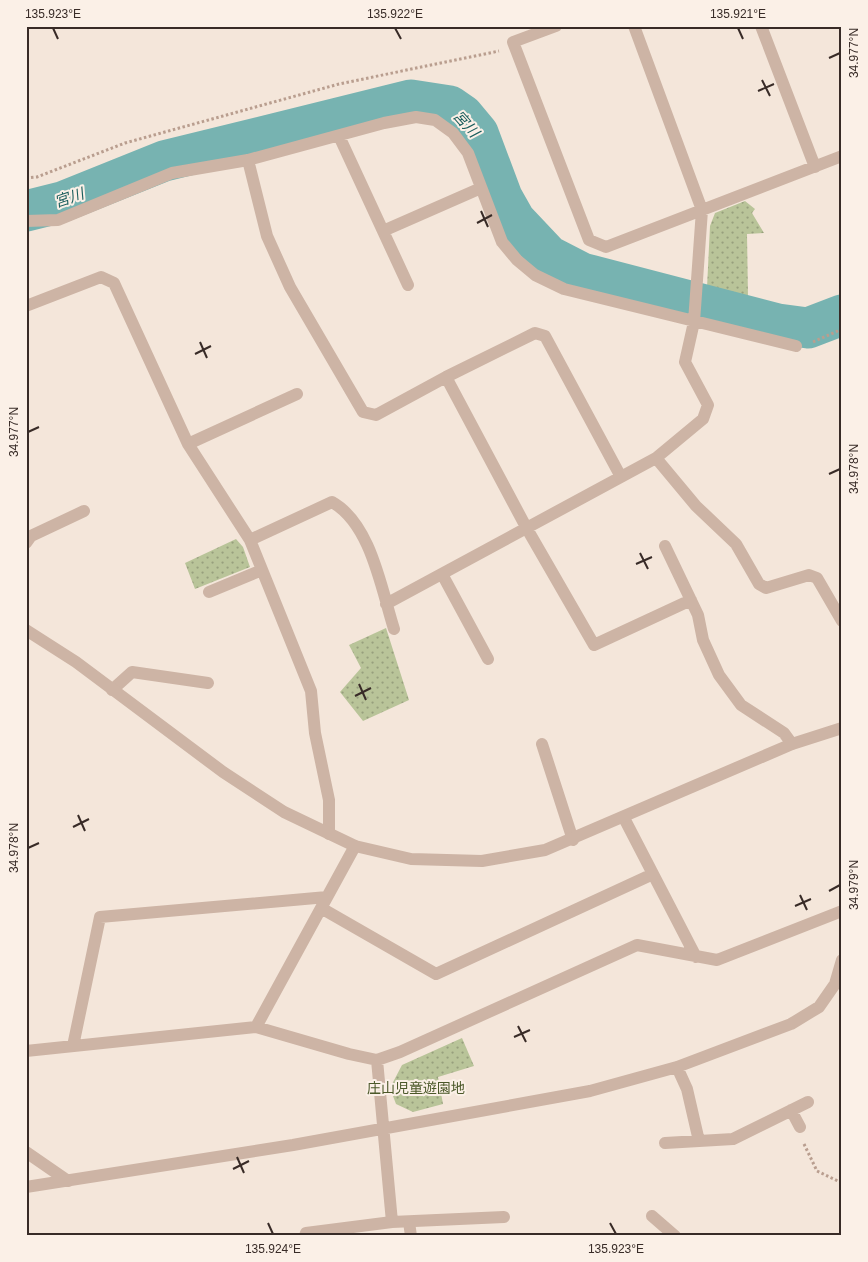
<svg xmlns="http://www.w3.org/2000/svg" width="868" height="1262" viewBox="0 0 868 1262" font-family="Helvetica,'Noto Sans JP',sans-serif">
<defs>
<pattern id="park-dots" width="8" height="8" patternUnits="userSpaceOnUse" patternTransform="scale(1.25)"><rect width="8" height="8" fill="#b9c499"/><path d="M2 2h.1M6 6h.1" fill="none" stroke="#979f7d" stroke-width="1.8" stroke-linecap="round"/></pattern>
</defs>
<rect width="100%" height="100%" fill="#f4e6da"/>
<!-- park -->
<path fill="url(#park-dots)" d="M745,201L755,209L752,213L764,233L747,234L748,298L711,295L707,288L710,226L715,213Z
M236,539L243,547L250,567L195,589L185,563Z
M386,628L409,700L363,721L340,692L361,668L349,645Z
M462,1038L474,1066L438,1077L443,1104L413,1112L396,1104L390,1088L402,1065Z"/>
<g fill="none" stroke-linecap="round" stroke-linejoin="round">
<!-- river -->
<path stroke="#77b3b1" stroke-width="41" d="M26,211L62,202L164,161L411,100L450,106L463,115L478,133L502,197L515,220L549,256L582,273L778,324L808,328L842,315"/>
<!-- path -->
<path stroke="#b99e8f" stroke-width="3" stroke-dasharray="2.5 2.5" stroke-linecap="butt" d="M26,178L37,177L125,143L339,84L499,51
M813,342L842,329
M804,1144L817,1171L842,1183"/>
<!-- minor -->
<path stroke="#cdb4a5" stroke-width="12" d="M556,26L513,42L589,240L606,247L842,156
M634,26L702,210L694,322L685,362L708,405L703,419L656,458
M761,26L815,167
M339,136L408,285
M248,160L267,236L290,287L363,412L376,415L446,377
M26,221L58,220L172,173L248,160L384,123L416,117L435,120L453,133L468,153L502,242L517,260L535,275L564,289L796,346
M383,231L481,188
M26,306L101,277L114,283L188,444L250,540L311,691L315,733L329,800V834
M188,444L297,394
M621,477L545,336L535,333L446,377L526,527L594,645L691,600
M250,540L332,502C371,524 381,588 394,629
M26,543L31,536L84,511
M665,546L698,615L703,640L719,675L741,705L784,733L792,744
M442,574L488,659
M209,592L262,570
M386,604L656,458L696,506L736,544L759,584L766,588L809,575L817,578L842,621
M112,690L132,672L208,683
M542,744L573,840
M624,818L696,957
M321,908L436,974L653,874
M256,1027L355,846
M73,1046L100,917L327,897
M26,1051L256,1027L349,1054L377,1060L400,1052L637,945L717,960L842,911
M377,1060L392,1222
M677,1067L687,1089L699,1141
M791,1110L800,1127
M665,1143L733,1139L808,1102
M26,1152L68,1181
M26,1187L293,1145L590,1091L677,1067L791,1024L819,1007L835,984L842,960
M652,1216L675,1236
M409,1222L411,1236
M305,1236L306,1233L392,1222L504,1217"/>
<!-- tertiary -->
<path stroke="#cdb4a5" stroke-width="12" d="M26,630L76,662L223,772L284,812L355,846L411,859L482,861L545,850L792,744L842,728"/>
</g>
<!-- ticks -->
<path fill="none" stroke="#382b27" stroke-width="2" d="M53,28L58,39M395,28L401,39M738,28L743,39M829,58L840,53M762,80L770,96M758,91L774,84M481,211L488,227M477,223L492,215M200,342L207,358M195,354L211,346M28,432L39,427M829,474L840,469M640,553L648,569M636,564L652,557M359,684L366,700M355,696L371,688M78,815L85,831M73,827L89,819M28,848L39,843M829,891L840,885M800,895L807,910M795,906L811,899M518,1026L526,1042M514,1037L530,1030M237,1157L244,1173M233,1169L249,1161M268,1223L273,1234M610,1223L616,1234"/>
<g text-anchor="middle" stroke-width="4" stroke-linejoin="round" paint-order="stroke">
<!-- park labels -->
<g font-size="14" fill="#4b5829" stroke="#fbf0e7">
<text x="416" y="1093">庄山児童遊園地</text>
</g>
<!-- water labels -->
<g font-size="15" font-style="italic" fill="#195d5c" stroke="#fbf0e7">
<text transform="translate(466 124) rotate(48)" y="5">宮川</text>
<text transform="translate(69 198) rotate(-19)" y="5">宮川</text>
</g>
</g>
<!-- border -->
<rect width="868" height="1262" fill="none" stroke="#fbf0e7" stroke-width="55"/>
<rect x="28" y="28" width="812" height="1206" fill="none" stroke="#382b27" stroke-width="2"/>
<g font-size="12" text-anchor="middle" fill="#382b27">
<text x="53" y="18">135.923°E</text>
<text x="395" y="18">135.922°E</text>
<text x="738" y="18">135.921°E</text>
<text transform="translate(854 53) rotate(-90)" y="4">34.977°N</text>
<text transform="translate(14 432) rotate(-90)" y="4">34.977°N</text>
<text transform="translate(854 469) rotate(-90)" y="4">34.978°N</text>
<text transform="translate(14 848) rotate(-90)" y="4">34.978°N</text>
<text transform="translate(854 885) rotate(-90)" y="4">34.979°N</text>
<text x="273" y="1253">135.924°E</text>
<text x="616" y="1253">135.923°E</text>
</g>
</svg>
